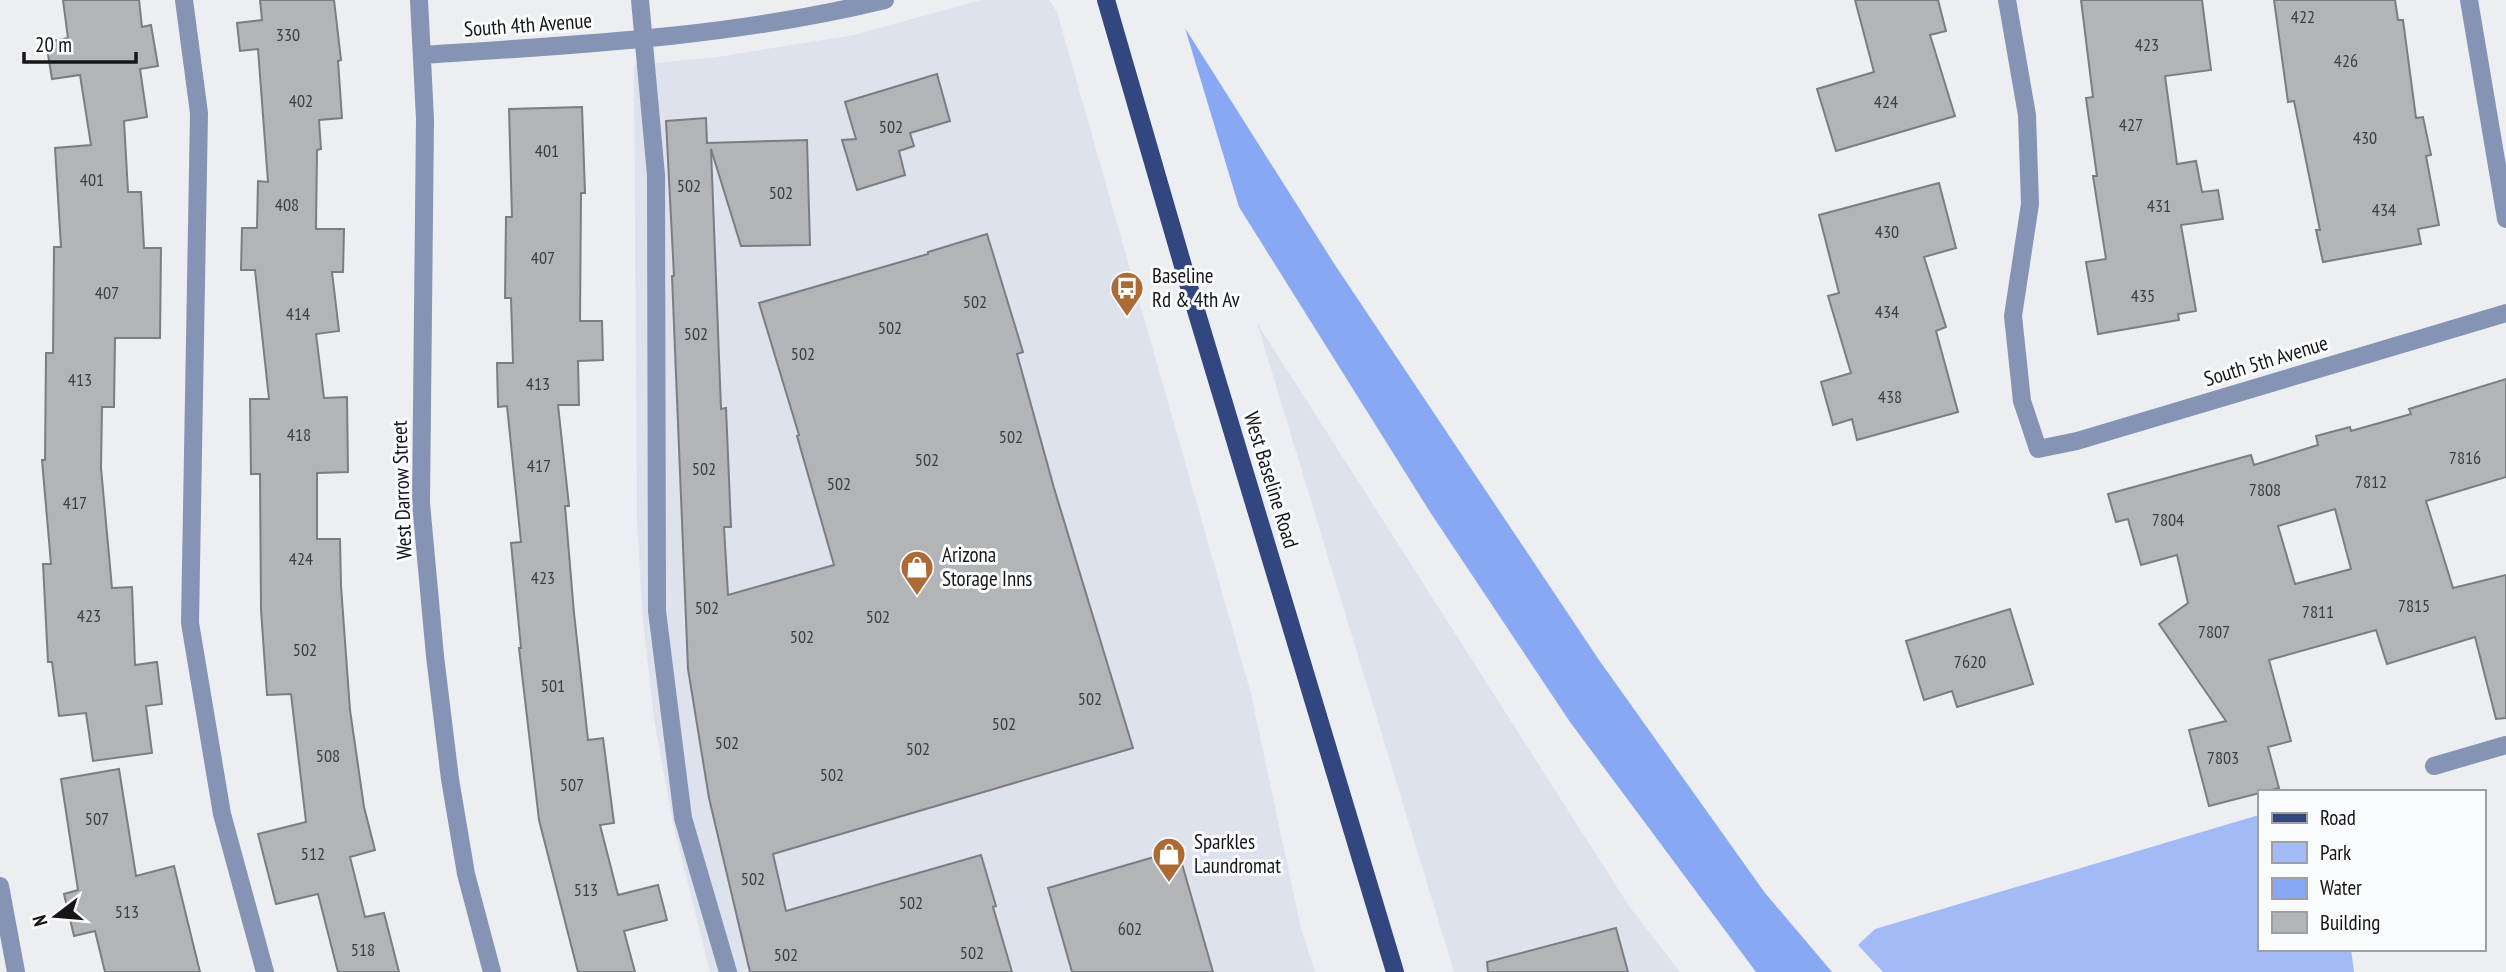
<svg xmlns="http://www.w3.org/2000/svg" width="2506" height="972" viewBox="0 0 2506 972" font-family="'PT Sans Narrow',sans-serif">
<rect width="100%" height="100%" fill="#eceef1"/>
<!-- built -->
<path fill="#dee2ed" d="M981,0H1049L1057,12L1251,694L1301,929L1315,972H710L673,824L654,719L643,621L637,524L634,65L717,57L854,35Z
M1257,323L1629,906L1680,972H1454Z"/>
<!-- green -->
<path fill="#a2bbf7" d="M2259,815V949H2351L2354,972H1883L1858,945L1875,929Z"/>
<!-- water -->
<path fill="#89a8f3" d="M1185,28L1335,265L1599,660L1765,893L1832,972H1756L1570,722L1430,512L1239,207Z"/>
<!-- building -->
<path fill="#b3b4b7" stroke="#7c7d80" stroke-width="2" fill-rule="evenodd" d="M63,0H139L142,27L151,25L158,66L140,69L147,117L124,121L128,192H141L144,248H161L160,338H115L114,407H102L101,468L112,588L132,587L135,665L157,662L162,704L146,706L152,753L93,761L86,713L59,716L52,662H48L43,564H51L42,460H45L46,353H53L54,247H61L55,148L91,145L80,75L52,79L46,42L68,38Z
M260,0H334L341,60L338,61L342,118L319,120L321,149L317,150L316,229H344L343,272H332L339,331L316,334L324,398L347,397L348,472L317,473V539H340L341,586L350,710L364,807L375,850L350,857L365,917L384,913L399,972H338L318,894L276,904L258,834L306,822L291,694L267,695L261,610L260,474H251L250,399H269L255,270H241L242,228H257L258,181L268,182L258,49L240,51L237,23L262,20Z
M1855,0H1938L1946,31L1930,35L1955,116L1836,151L1817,89L1874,72Z
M2081,0H2202L2211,70L2165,76L2177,164L2196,161L2202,192L2218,190L2223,219L2181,225L2196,311L2178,314L2179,320L2098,334L2086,262L2106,259L2093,176H2097L2086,98L2093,97Z
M2274,0H2395L2398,20H2403L2416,118L2423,117L2431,155L2426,156L2439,225L2418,229L2421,244L2323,262L2316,230H2320L2294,101L2288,102Z
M937,74L950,121L910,133L914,146L899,151L905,175L857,190L842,140L856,139L845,102Z
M582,107L585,193H581L580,321H602L603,360L578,361L579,405H558L569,506H565L574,613L588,740L603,738L614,823L600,825L618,895L658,885L667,920L624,931L635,972H578L539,820L519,648H521L511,543L521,542L507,406L498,407L497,363H513L511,298H505L506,217H512L509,109Z
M706,118L707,143L807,140L810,245L741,246L711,149L721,409L726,408L731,527H724L728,595L834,565L797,436L799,435L759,303L928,254V252L987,234L1023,352L1017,354L1054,488L1133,748L773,854L786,911L981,855L996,906L993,907L1012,972H750L709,798L688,669L672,276H674L666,121Z
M1939,183L1956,248L1924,257L1946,327L1936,331L1958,412L1857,440L1852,419L1833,425L1821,382L1851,373L1828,296L1839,293L1819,215Z
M2506,379V477L2426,501L2453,588L2506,575V718L2496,719L2475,637L2387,664L2376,630L2269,660L2291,741L2268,747L2279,788L2209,806L2189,730L2226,721L2159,624L2188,603L2177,555L2141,565L2128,519L2116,522L2108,494L2251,455L2254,465L2318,445L2316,436L2350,427L2351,431L2411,414L2409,409ZM2335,509L2351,569L2295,584L2278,526Z
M2010,609L2033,684L1957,707L1952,691L1924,700L1906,641Z
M119,769L136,876L174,866L200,972H105L95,931L74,936L64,894L78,890L61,779Z
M1178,850L1213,972H1072L1048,888Z
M1616,928L1628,972H1488L1487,962Z"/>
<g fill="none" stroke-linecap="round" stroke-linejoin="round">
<!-- service -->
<path stroke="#8593b4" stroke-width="18" d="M184,0L199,113L190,623L222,814L265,972
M640,0L656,175L657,611L683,818L728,972"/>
<!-- minor -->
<path stroke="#8593b4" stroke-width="18" d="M419,0L425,119L421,503L435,656L450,779L466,874L492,972
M2007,0L2027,115L2030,204L2013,316L2022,401L2038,449L2077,441L2506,313
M2469,0L2506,219
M422,55C577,45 733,37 885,0
M2434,766L2506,745
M0,886L16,972"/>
<!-- primary -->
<path stroke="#32477f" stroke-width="18" d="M1106,0L1192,297L1395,972"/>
</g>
<!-- icons -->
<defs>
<symbol id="bus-pin" viewBox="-11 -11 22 30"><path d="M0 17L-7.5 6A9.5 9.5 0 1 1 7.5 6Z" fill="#ac6a36" stroke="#fafbff"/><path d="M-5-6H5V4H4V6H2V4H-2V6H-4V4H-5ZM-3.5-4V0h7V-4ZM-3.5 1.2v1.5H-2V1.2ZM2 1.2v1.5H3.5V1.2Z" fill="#fff"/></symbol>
<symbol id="shop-pin" viewBox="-11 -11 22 30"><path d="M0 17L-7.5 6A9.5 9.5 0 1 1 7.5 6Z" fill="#ac6a36" stroke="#fafbff"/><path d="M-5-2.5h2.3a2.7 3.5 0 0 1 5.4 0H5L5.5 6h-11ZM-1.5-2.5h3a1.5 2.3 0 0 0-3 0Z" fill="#fff"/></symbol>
</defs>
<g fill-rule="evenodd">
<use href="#bus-pin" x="1108" y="269" width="38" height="52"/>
<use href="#shop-pin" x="898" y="548" width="38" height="52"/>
<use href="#shop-pin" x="1150" y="835" width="38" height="52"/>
</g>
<g text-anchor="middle" stroke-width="6" stroke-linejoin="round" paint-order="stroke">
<!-- number labels -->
<g font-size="18" fill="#3d3e3f">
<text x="2303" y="23">422</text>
<text x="288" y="41">330</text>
<text x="2147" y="51">423</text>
<text x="2346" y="67">426</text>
<text x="301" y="107">402</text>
<text x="1886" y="108">424</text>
<text x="2131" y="131">427</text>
<text x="891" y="133">502</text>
<text x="2365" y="144">430</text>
<text x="547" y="157">401</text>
<text x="92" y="186">401</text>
<text x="689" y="192">502</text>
<text x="781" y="199">502</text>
<text x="287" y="211">408</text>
<text x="2159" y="212">431</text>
<text x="2384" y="216">434</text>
<text x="1887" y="238">430</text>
<text x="543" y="264">407</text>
<text x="107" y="299">407</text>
<text x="2143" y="302">435</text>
<text x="975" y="308">502</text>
<text x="1887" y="318">434</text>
<text x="298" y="320">414</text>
<text x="890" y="334">502</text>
<text x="696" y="340">502</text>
<text x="803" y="360">502</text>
<text x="80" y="386">413</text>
<text x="538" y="390">413</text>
<text x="1890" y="403">438</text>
<text x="299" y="441">418</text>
<text x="1011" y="443">502</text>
<text x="2465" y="464">7816</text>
<text x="927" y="466">502</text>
<text x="539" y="472">417</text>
<text x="704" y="475">502</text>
<text x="2371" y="488">7812</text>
<text x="839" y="490">502</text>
<text x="2265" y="496">7808</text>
<text x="75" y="509">417</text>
<text x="2168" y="526">7804</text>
<text x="301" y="565">424</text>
<text x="543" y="584">423</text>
<text x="2414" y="612">7815</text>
<text x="707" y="614">502</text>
<text x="2318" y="618">7811</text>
<text x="89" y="622">423</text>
<text x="878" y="623">502</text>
<text x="2214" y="638">7807</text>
<text x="802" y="643">502</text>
<text x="305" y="656">502</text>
<text x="1970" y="668">7620</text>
<text x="553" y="692">501</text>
<text x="1090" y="705">502</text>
<text x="1004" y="730">502</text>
<text x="727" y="749">502</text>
<text x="918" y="755">502</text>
<text x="328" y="762">508</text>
<text x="2223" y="764">7803</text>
<text x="832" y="781">502</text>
<text x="572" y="791">507</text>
<text x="97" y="825">507</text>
<text x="313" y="860">512</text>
<text x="753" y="885">502</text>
<text x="586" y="896">513</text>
<text x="911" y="909">502</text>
<text x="127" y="918">513</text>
<text x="1130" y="935">602</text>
<text x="363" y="956">518</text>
<text x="972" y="959">502</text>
<text x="786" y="961">502</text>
</g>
<!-- street labels -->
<g font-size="21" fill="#161617" stroke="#fafbff">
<text transform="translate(528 25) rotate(-4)" y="7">South 4th Avenue</text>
<text transform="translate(2266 361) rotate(-17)" y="7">South 5th Avenue</text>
<text transform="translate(1271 480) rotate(73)" y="7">West Baseline Road</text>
<text transform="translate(402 490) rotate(-92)" y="7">West Darrow Street</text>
</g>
<!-- poi labels -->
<g font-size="21" fill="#161617" stroke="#fafbff" text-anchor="start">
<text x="1152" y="283">Baseline<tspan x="1152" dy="24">Rd &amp; 4th Av</tspan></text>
<text x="942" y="562">Arizona<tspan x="942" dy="24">Storage Inns</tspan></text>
<text x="1194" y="849">Sparkles<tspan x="1194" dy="24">Laundromat</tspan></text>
</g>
</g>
<!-- legend -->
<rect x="2258" y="790" width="228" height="161" fill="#fafbff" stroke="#9f9fa2" stroke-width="2"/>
<rect x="2272" y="813" width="35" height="10" fill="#32477f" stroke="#9f9fa2" stroke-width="2"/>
<text x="2320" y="825" font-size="21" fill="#161617">Road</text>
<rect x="2272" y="842" width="35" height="21" fill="#a2bbf7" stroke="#9f9fa2" stroke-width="2"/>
<text x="2320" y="860" font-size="21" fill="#161617">Park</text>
<rect x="2272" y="878" width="35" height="21" fill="#89a8f3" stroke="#9f9fa2" stroke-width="2"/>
<text x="2320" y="895" font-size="21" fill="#161617">Water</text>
<rect x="2272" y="912" width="35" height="21" fill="#b3b4b7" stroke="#9f9fa2" stroke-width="2"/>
<text x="2320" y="930" font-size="21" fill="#161617">Building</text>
<!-- north arrow -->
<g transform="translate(56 916) rotate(254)" stroke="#fafbff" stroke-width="5" paint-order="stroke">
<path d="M0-5L12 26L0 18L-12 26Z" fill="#161617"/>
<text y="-10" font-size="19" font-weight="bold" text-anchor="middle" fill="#161617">N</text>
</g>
<!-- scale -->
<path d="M24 52v10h112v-10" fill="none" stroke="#161617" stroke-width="3.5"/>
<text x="35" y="52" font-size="21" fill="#161617" stroke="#fafbff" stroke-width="5" paint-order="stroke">20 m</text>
</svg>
